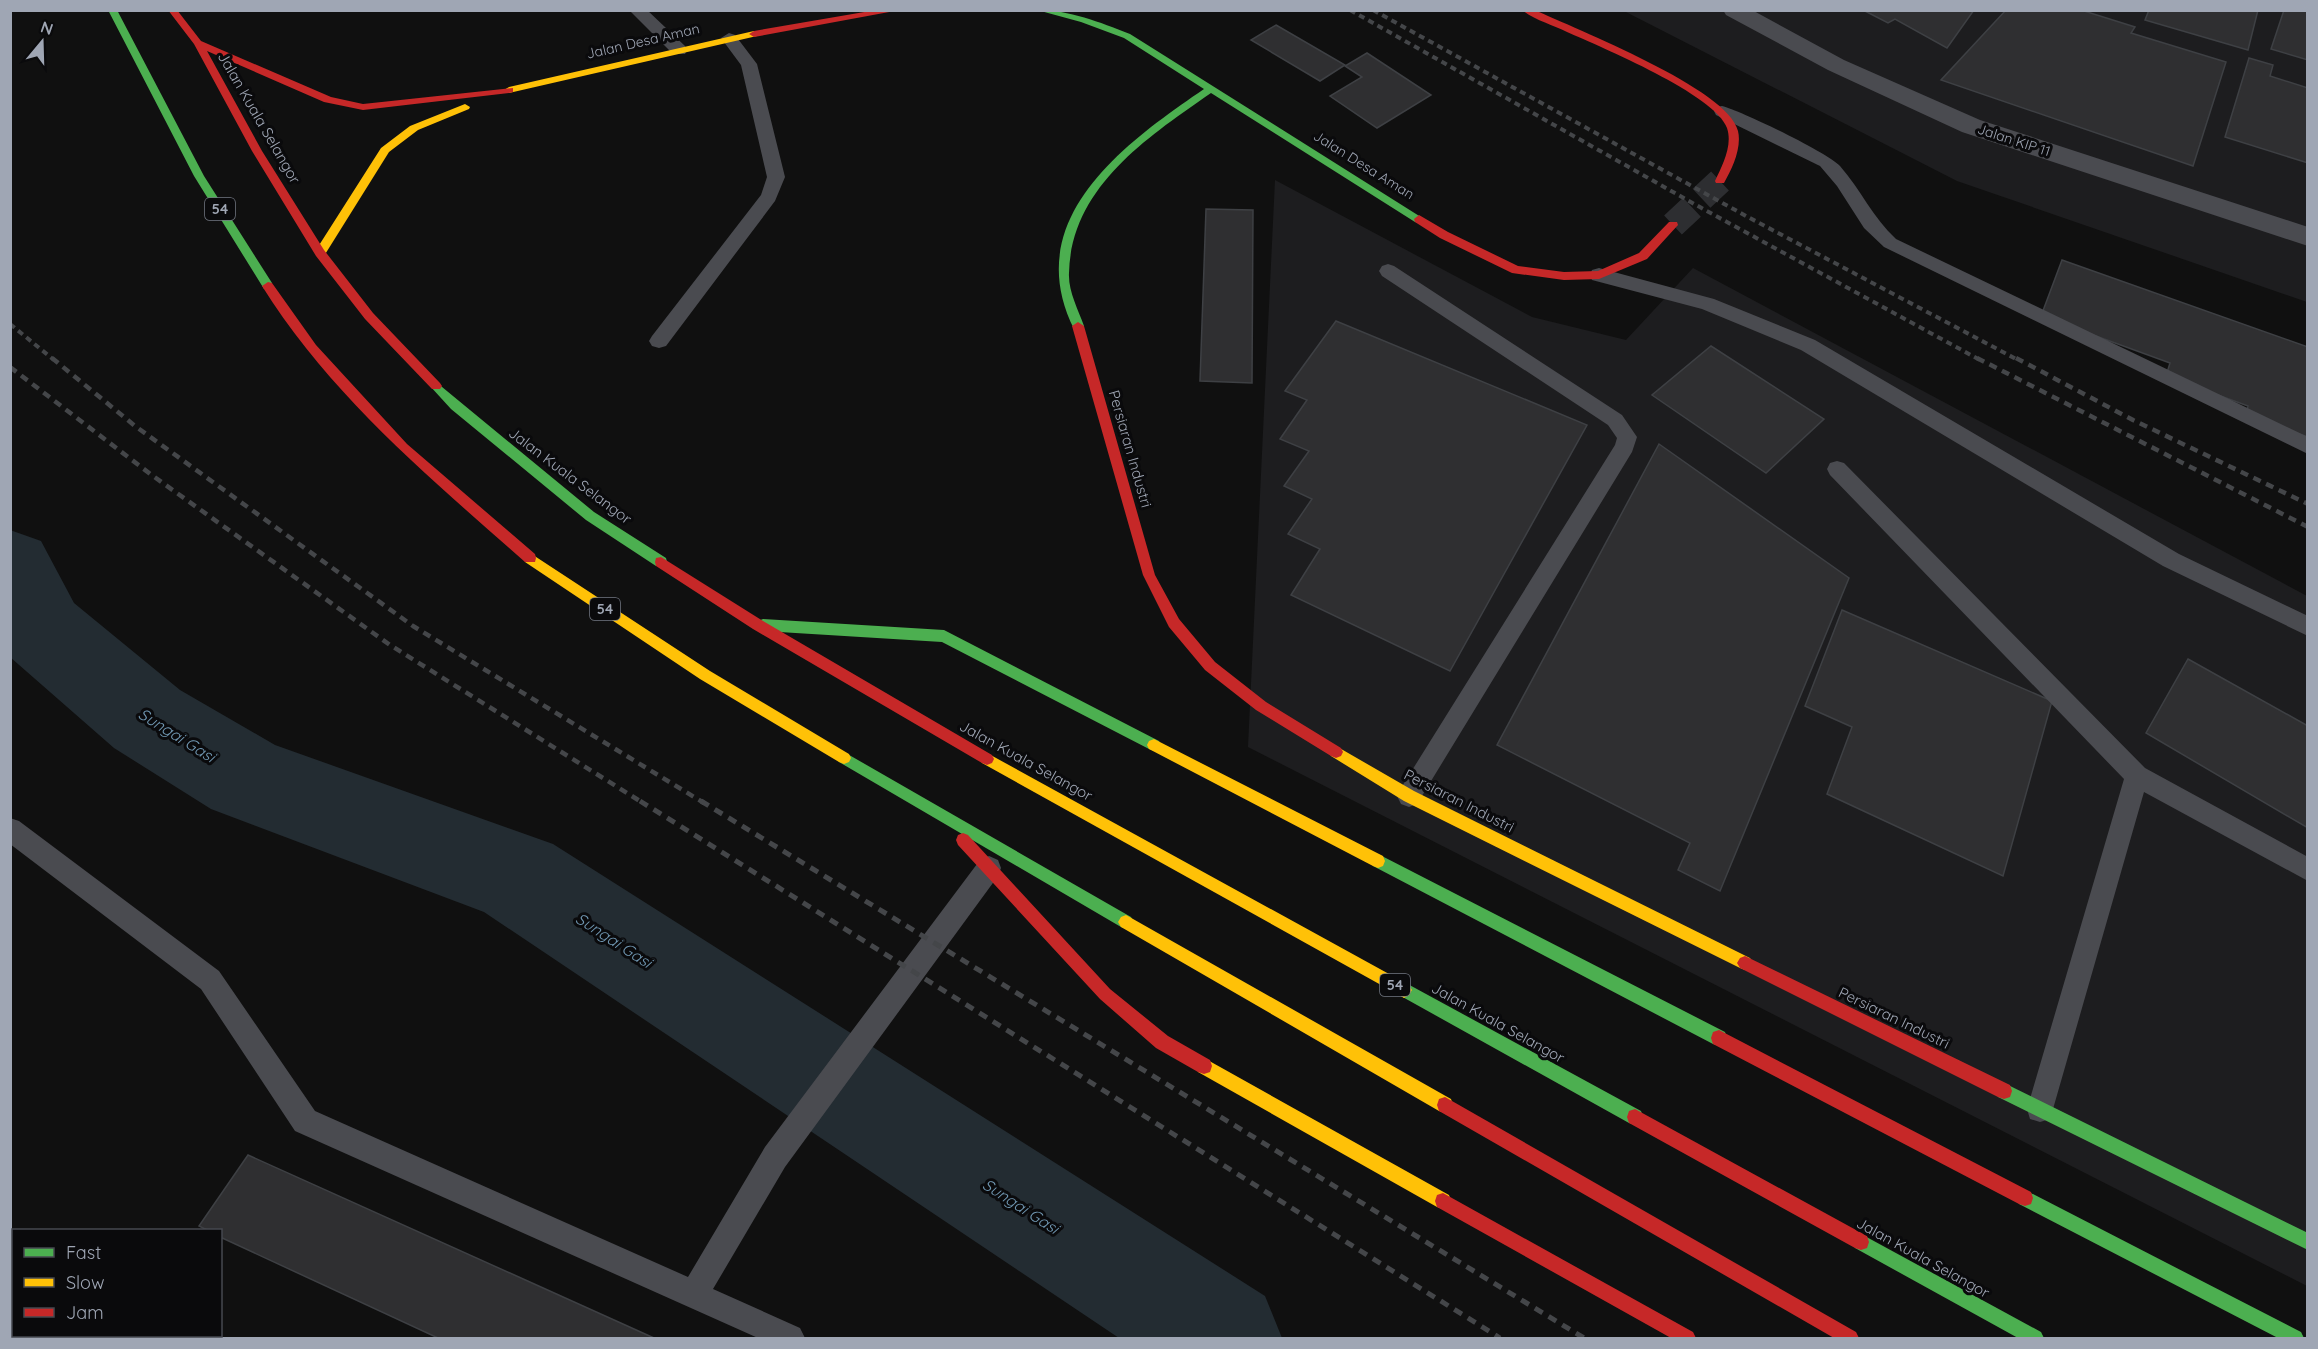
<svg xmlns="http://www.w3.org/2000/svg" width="2318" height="1349" viewBox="0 0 2318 1349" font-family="Quicksand,sans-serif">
<rect width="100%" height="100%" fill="#101010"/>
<!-- built -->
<path fill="#1d1d1f" d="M1624,11H2307V302L1957,181Z
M1275,180L1532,317L1626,340L1693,268L2307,596V1286L1248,747Z"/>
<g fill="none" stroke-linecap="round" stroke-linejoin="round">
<!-- river -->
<path fill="#232c32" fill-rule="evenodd" d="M10,530L41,541L74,603L180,690L275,745L553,844L1265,1296L1282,1338H1119L484,912L211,809L114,748L10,657Z"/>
</g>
<!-- building -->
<path fill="#2f2f31" stroke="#3e4044" stroke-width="1.5" d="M1863,10H1974L1947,48L1895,19L1888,23Z
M2006,10H2081L2135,27L2131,33L2226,62L2193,166L1941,80Z
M2149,10H2258L2248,50L2145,20Z
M2284,10H2308V60L2271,49Z
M1276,25L1345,65L1320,81L1251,40Z
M1367,53L1431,95L1377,128L1330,96L1362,77L1345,66Z
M2249,58L2273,65L2270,76L2308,88V163L2225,137Z
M1206,209L1253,210L1252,383L1200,381Z
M2062,260L2308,347V437L2246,415L2248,406L2166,376L2170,363L2041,316Z
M1336,321L1587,425L1450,671L1291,595L1320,549L1288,534L1312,499L1284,486L1309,451L1280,439L1307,400L1285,391Z
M1711,346L1824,419L1766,473L1652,395Z
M1659,444L1849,578L1720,891L1678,870L1690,843L1497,745Z
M1842,610L2052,701L2003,876L1827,794L1852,727L1805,706Z
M2188,659L2308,726V828L2146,733Z
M248,1155L654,1338H438L220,1237V1230H207L199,1226Z"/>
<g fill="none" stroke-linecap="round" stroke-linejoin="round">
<!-- secondary-tunnel -->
<path stroke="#2d2e31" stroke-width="26" stroke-dasharray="26 13" stroke-linecap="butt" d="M1673,225L1720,181"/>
<!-- lane -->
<path fill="#4a4b50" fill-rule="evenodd" d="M629,10H647L685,46L687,50L685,54H673Z
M729,33L735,35L757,64L785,177L775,201L666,346L659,348L652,346L649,341L652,336L761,195L767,177L741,65L721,38Z
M1722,106C1742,111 1828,153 1840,166C1861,190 1873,218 1896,239L2308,437V454L1884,247L1864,228L1837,186L1820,166L1716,115L1714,111L1716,107Z
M1388,264L1394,266L1622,415L1637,437L1632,452L1417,804L1409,807L1401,804L1397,796L1401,788L1615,445L1617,438L1608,425L1382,276L1379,271L1382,266Z
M1599,268L1714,299L1815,340L2179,554L2308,616V636L2163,566L1801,350L1702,309L1592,280L1590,275L1592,270Z
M1837,461L1844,463L2145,768L2308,857V881L2144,792L2053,1109L2050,1119L2040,1122L2030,1119L2027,1109L2124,779L1830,475L1827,469L1830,463Z
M10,818L19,821L219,971L315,1111L688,1277L765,1147L980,860L989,856L998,860L1001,868L998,876L785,1167L713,1289L800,1328L805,1338H758L295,1131L201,989L10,844Z"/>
<!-- street -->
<path fill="#4a4b50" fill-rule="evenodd" d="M1723,10H1752L1844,60L1980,120L2308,227V246L1962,132L1828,70L1726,15Z"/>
<!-- fast -->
<path fill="#4caf50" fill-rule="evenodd" d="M108,10H117L204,176L272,283V289H264L194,176Z
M1037,10C1070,10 1099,22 1130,34L1424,219L1419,223L1415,222L1211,93C1148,137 1071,187 1069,273C1068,291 1078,309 1084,326L1078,330L1074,329C1019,219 1125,143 1204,89L1124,38L1081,22Z
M436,382L594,512L666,558L667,562L666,566H656L586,520L451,409L430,386Z
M763,619L944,630L1159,741L1161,745L1159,749L1154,751L1149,749L942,642L763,631L758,629L756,625L758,621Z
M844,752L1131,917L1134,922L1131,927L1126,929L1121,927L839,762L837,758L839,754Z
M1378,854L1725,1032L1727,1038L1725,1044L1719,1046L1713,1044L1373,866L1371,861L1373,856Z
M1404,982L1641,1111L1643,1117L1641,1123L1635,1125L1629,1123L1399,995L1396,990L1399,985Z
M2004,1083L2308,1233V1250L1998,1097L1996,1091L1998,1085Z
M2025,1190L2301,1332L2304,1338H2278L2019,1204L2017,1198L2019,1192Z
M1861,1234L2041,1332L2044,1338H2018L1855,1248L1853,1242L1855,1236Z"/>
<!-- slow -->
<path fill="#ffc107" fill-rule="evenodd" d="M754,31L759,34L757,36L509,93L504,90L509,87Z
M465,104L470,107L469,109L418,130L389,152L324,256H316V250L381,148L410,126Z
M530,553L710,671L849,754L851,758L849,762L844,764L839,762L700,679L525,562L524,558L525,554Z
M1154,739L1383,856L1385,861L1383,866L1378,868L1373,866L1149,749L1147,745L1149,741Z
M1336,746L1414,791L1750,958L1753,963L1750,968L1745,970L1740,968L1404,801L1331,756L1329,752L1331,748Z
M987,753L1409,985L1412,990L1409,995L1404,998L1399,995L982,763L980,759L982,755Z
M1126,915L1451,1099L1453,1105L1451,1111L1445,1113L1439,1111L1121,927L1118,922L1121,917Z
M1204,1058L1449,1195L1451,1201L1449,1207L1443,1209L1437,1207L1198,1072L1196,1066L1198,1060Z"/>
<!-- jam -->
<path fill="#c62828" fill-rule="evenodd" d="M168,10H177L201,41L331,97L363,104L513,88V92L509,93L363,110L324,102L207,51L262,151L324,250L373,313L440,383L442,386L440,389H432L365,319L316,256L252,151L194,44Z
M876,10H900L754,37L749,34L754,31Z
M1522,10H1535C1575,29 1729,89 1738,131C1742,148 1732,169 1724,183H1716L1715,181C1722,166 1733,146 1727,128C1716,95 1601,47 1567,32C1553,25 1534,20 1522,10Z
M1419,215L1448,232L1518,266L1564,272L1598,271L1639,253L1669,222H1677L1678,225L1647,259L1599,279L1564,280L1512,273L1440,238L1415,222L1414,219Z
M268,282L272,283L316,345L407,444L535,554L536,558L535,562H525C430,478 330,395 262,286Z
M1078,322L1084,326L1155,575L1179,619L1215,662L1266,702L1341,748L1343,752L1341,756L1336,758L1331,756L1256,710L1205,670L1169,627L1143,575L1072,326Z
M661,557L763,621L992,755L994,759L992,763L987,765L982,763L753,629L656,566L655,562L656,558Z
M963,833L968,835L1110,989L1168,1036L1210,1060L1212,1066L1210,1072L1204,1074L1198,1072L1156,1048L1100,999L958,845L956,840L958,835Z
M1745,956L2010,1085L2012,1091L2010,1097L2004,1099L1998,1097L1740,968L1737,963L1740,958Z
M1719,1030L2031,1192L2033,1198L2031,1204L2025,1206L2019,1204L1713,1044L1711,1038L1713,1032Z
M1445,1097L1856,1332L1859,1338H1834L1439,1111L1437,1105L1439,1099Z
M1635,1109L1867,1236L1869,1242L1867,1248L1861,1250L1855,1248L1629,1123L1627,1117L1629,1111Z
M1443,1193L1693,1332L1696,1338H1671L1437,1207L1435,1201L1437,1195Z"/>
<!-- rail-far2 -->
<path stroke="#444649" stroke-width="4" stroke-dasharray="6 4.5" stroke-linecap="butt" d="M1350,10L1705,210L1980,360
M1373,10L1746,216L2018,360
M10,324L54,360"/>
<!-- rail-far1 -->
<path stroke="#444649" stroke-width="4.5" stroke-dasharray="8 6" stroke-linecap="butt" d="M52,358L135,426L413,626L704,803
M1977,358L2308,527
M2016,358L2133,420L2308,504
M10,367L153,476L390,645L643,803"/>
<!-- rail -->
<path stroke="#444649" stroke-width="5" stroke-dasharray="9 7" stroke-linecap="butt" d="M640,801L1500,1338
M701,801L1584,1338"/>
</g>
<g text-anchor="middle" stroke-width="6" stroke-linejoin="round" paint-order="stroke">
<!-- far-street labels -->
<g font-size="14" fill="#9fa6b4" stroke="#0a0a0c">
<text transform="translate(643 41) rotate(-13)" y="5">Jalan Desa Aman</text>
<text transform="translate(2014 140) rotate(18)" y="5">Jalan KIP 11</text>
<text transform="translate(1364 165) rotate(32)" y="5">Jalan Desa Aman</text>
</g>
<!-- shield labels -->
<g fill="#0a0a0c" stroke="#727782" stroke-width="1.5">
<rect x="205" y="198" width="30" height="22" rx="4.5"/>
<rect x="590" y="598" width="30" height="22" rx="4.5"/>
<rect x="1380" y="974" width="30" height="22" rx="4.5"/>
</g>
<g font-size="14" font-weight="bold" fill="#9fa6b4">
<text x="220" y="214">54</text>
<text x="605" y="614">54</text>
<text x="1395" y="990">54</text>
</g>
<!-- street labels -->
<g font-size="15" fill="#9fa6b4" stroke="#0a0a0c">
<text transform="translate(259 118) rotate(60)" y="5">Jalan Kuala Selangor</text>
<text transform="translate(1130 449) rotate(74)" y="5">Persiaran Industri</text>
<text transform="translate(570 476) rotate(37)" y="5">Jalan Kuala Selangor</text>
<text transform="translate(1026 761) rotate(29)" y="5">Jalan Kuala Selangor</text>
<text transform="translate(1459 801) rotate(27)" y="5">Persiaran Industri</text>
<text transform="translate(1894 1018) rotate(26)" y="5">Persiaran Industri</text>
<text transform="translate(1498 1023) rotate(29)" y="5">Jalan Kuala Selangor</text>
<text transform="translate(1923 1258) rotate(29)" y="5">Jalan Kuala Selangor</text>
</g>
<!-- water labels -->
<g font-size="16" font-style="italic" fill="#7198b3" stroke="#0a0a0c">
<text transform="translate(177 735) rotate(32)" y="6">Sungai Gasi</text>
<text transform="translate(614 940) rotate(33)" y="6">Sungai Gasi</text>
<text transform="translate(1021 1206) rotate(33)" y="6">Sungai Gasi</text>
</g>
</g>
<!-- border -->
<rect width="2318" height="1349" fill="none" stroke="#9fa6b4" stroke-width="24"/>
<!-- legend -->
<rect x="12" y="1229" width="210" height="108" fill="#0a0a0c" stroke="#46484f" stroke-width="1.5"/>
<rect x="24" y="1248" width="30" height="9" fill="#4caf50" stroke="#46484f" stroke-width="1.5"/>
<text x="66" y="1259" font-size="18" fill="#9fa6b4">Fast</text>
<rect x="24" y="1278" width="30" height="9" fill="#ffc107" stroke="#46484f" stroke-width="1.5"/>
<text x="66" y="1289" font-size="18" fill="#9fa6b4">Slow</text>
<rect x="24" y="1308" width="30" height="9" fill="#c62828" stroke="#46484f" stroke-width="1.5"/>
<text x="66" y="1319" font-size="18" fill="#9fa6b4">Jam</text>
<!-- north arrow -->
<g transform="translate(42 42) rotate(19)" stroke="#0a0a0c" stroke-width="4.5" paint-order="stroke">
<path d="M0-4.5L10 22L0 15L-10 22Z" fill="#9fa6b4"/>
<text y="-9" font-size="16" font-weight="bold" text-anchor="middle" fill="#9fa6b4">N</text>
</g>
</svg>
